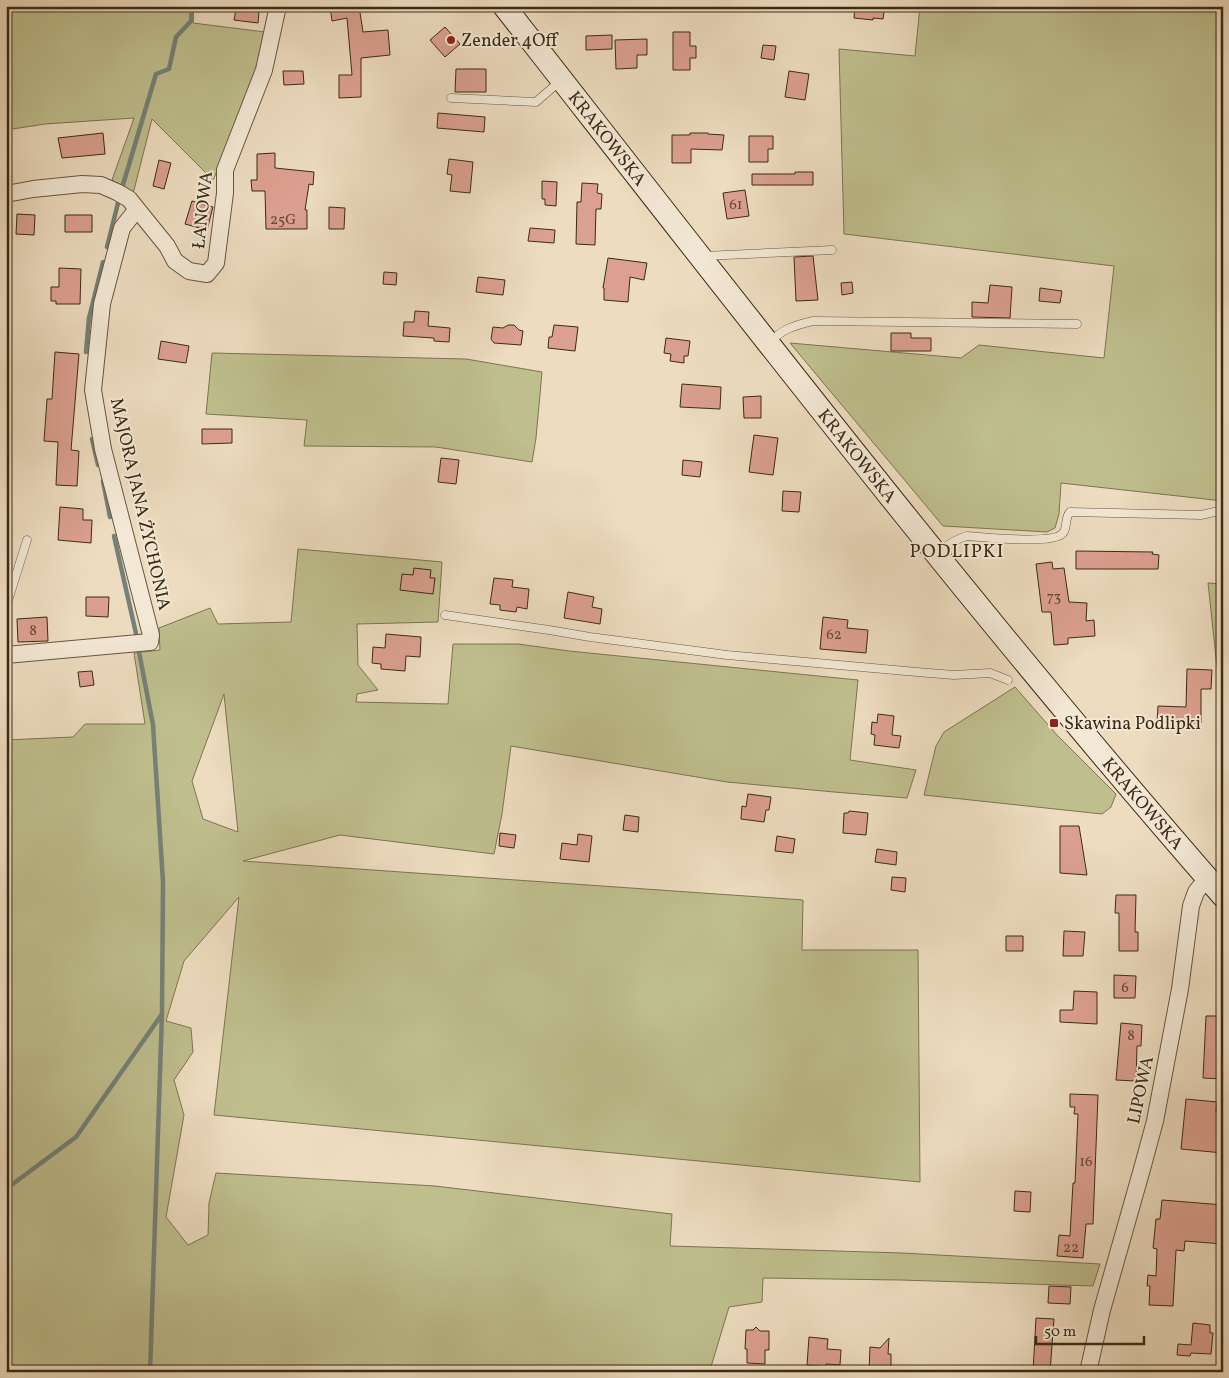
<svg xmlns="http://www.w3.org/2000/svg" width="1229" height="1378" viewBox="0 0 1229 1378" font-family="Vollkorn,serif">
<rect width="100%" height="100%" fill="#eddcbf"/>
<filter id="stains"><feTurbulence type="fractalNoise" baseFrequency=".004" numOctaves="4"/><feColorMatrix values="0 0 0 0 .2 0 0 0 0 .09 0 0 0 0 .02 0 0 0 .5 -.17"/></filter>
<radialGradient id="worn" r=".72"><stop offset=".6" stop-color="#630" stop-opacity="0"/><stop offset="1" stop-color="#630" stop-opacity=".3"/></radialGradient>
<!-- green -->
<path fill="#bfbe8d" stroke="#7d7452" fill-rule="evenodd" d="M6,6H194L193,23L265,32L252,87L235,131L213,180L152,119L133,194L112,180L134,118L45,124L6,130Z
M920,6H1223V501L1061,483L1059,514L1055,528L1047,532L943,526L790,343L961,358L979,345L1104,358L1114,266L844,234L839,49L915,56Z
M212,353L466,359L542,372L536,438L532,462L436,447L304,446L307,420L206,414Z
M298,549L442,562L438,622L357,624L358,665L378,690L357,694L356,702L448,704L453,644H518L569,651L858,680L850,760L916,770L907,798L834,792L727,782L511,746L502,814L494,854L340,835L243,861L803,900L802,950H918L920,1182L214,1115L239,897L184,961L166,1021L191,1028L193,1052L174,1080L184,1115L166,1217L188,1245L208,1235L209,1203L216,1173L435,1186L672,1214L670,1246L903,1253L1100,1264L1093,1286L900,1280L763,1278L762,1302L729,1307L710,1370L709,1372H6V740L73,737L85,724H145L134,653L160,650L159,628L210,608L218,624L291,622ZM224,694L238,832L203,819L192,781Z
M1208,583L1223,584V667H1217Z
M1015,687L1057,735L1116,794L1111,807L1102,814L924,795L936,746L944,732Z"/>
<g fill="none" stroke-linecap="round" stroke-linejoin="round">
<!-- stream -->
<path stroke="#758178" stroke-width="4.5" d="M122,188L156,74L169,69L176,37L191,21L192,6
M107,247L119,199
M86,352L89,318L103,262
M92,439L98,465
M103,481L110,517
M114,536L137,638
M139,652L153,725L163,882L162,1013L150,1372
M6,1189L76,1137L162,1014"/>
</g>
<!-- building -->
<path fill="#dba08f" stroke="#3b2b16" d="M330,6H359L363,32L388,30L390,55L361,58V97L339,98V75H352L347,18L332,21Z
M855,6H885L883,19L873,18V20L854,18Z
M236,9L259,12L258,23L234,20Z
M445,27L460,44L445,57L430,40Z
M673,32H690V46H696V58H690V70H673Z
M612,35V49L586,50V36Z
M647,39V55H637V68L616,69L615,40Z
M763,45L776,46L774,60L761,58Z
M456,69H486V92H455Z
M283,71H303L304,84L284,85Z
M789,71L809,74L805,100L785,97Z
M438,113L485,117L484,132L437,128Z
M103,133L105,154L62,158L58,138Z
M690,133H708V134L724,135L722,150L691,149V163H672V135H690Z
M749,136H773V149H768V162H749Z
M275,153V168L314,172L313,185L309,184L305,210H307V229H266L265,191H252L251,180H257V154Z
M449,159L473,162L470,193L450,191L452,175L447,174Z
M159,160L171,163L164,189L153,186Z
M795,172H813V185H752V174H795Z
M542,181L557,182L556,206L545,205V199H542Z
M582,183L598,184L597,193L602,194L601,209H596L595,245L576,244L577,202H581Z
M745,190L749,216L727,219L723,193Z
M192,201L213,207L207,230L185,224Z
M329,207L345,208L344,229H329Z
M17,214L35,215L34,235L16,234Z
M65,215H92V232H65Z
M530,228L555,230L554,243L528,241Z
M813,256L818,300L796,301L794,257Z
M608,258L647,263L644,280L630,277L628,302L604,300V288H603Z
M59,268L81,269L80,304H56V301H51V287H59Z
M384,272L397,273L396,285L383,284Z
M478,277L505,280L503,295L476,292Z
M852,282L853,293L842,295L841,283Z
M990,285L1012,287L1010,318L972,317V302L988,303Z
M1040,288L1062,291L1060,303L1039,301Z
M415,311L429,312L428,326L450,328L449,342L434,341V338L403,336L404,322H414Z
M508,325H514L519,330L523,331L521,345L494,343L491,339L493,327L503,328Z
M554,325L578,327L575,351L548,348L549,337H552Z
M891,333H911V338H931V351H891Z
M666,338L690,341L688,356H684V363L670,361L671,354L664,353Z
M161,341L189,346L186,363L158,359Z
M55,352L79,354L71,450L79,451L77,486L56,485L58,442L44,441L47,399H52Z
M682,384L721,387L720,409L680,407Z
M761,396V418H744L743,397Z
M202,429H232V443L202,444Z
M754,435L778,438L773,475L749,472Z
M441,458L459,460L456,484L438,482Z
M683,460L702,462L700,477L682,475Z
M783,491L801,492L799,512L782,511Z
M60,507L83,509V520H92L91,543L58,540Z
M1076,551L1153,552L1152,554L1159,555L1158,569H1076Z
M1052,562L1053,569L1064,568L1069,602L1087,603L1086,621L1094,620L1095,636L1068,638V644L1054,645L1051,612H1042L1036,564Z
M414,568L431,570L430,578H435L433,594L400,590L402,574L413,575Z
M494,578L513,580L512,587L529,589L527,609L517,607L516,612L500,610V605L490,604Z
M568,592L594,597L592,607L602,609L600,624L564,618Z
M86,597H109L108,617L86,616Z
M47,617L48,641L18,642L17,619Z
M823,617L848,620L847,628L868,630L866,653L820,649Z
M386,634L421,637L420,657L406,656L405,671L381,669V664L372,663L373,647L385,648Z
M1187,669L1212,670L1211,689H1201V723L1157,722L1158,706L1186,707Z
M92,671L94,685L80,687L78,672Z
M878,714L894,716L892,735L901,736L899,748L874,745L875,735L871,734L872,722L877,723Z
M748,794L771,797L769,810H766L764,822L741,819L742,806L746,807Z
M849,811L868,813L866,835L843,833L844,813H848Z
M625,815L639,817L638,832L623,830Z
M1060,826H1079L1087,875L1060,873Z
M500,833L516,835L514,848L499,846Z
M578,834L592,836L589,862L560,859L562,843L577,845Z
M777,836L795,839L793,853L775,851Z
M877,849L897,852L896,865L875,862Z
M892,877L906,878L905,892L891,890Z
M1116,895H1136L1135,932H1138V951H1119V913H1115Z
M1064,931L1085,932L1083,956H1063Z
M1006,936H1023V951H1006Z
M1114,975L1136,976L1135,998H1114Z
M1074,991L1097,992V1024L1060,1022V1010H1073Z
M1206,1016H1223V1079L1203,1078Z
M1121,1023L1142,1025L1141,1046H1137L1136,1081L1116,1080Z
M1070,1094L1098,1095L1093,1224H1086L1083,1258L1057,1256L1059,1235L1070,1236L1073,1183H1075L1078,1114H1074L1075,1107H1070Z
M1186,1099L1217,1102L1216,1112L1223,1113V1153L1181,1149Z
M1015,1191L1031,1192L1030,1212L1014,1211Z
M1162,1200L1223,1205V1244L1185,1241L1184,1251L1176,1250L1173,1306L1149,1305L1150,1286H1147L1148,1275L1156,1276L1157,1249L1153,1248L1156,1219H1160Z
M1049,1286L1071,1287L1070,1304L1048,1303Z
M1036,1318L1054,1319L1050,1372H1033Z
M1193,1323L1210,1325V1333H1213L1211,1354L1191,1353L1190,1356L1177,1355L1178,1344L1191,1345Z
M756,1327L760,1331H769V1350H765V1364L747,1363V1349H745L746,1330H753Z
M809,1337L828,1339L827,1349L841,1350L840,1365L826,1364V1367L807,1365Z
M889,1338L888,1354H891V1367H884V1372H869L870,1347L880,1348Z"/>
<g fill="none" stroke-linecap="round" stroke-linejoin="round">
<defs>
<path id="service" d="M451,98L536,102L559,82
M704,256L832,250
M770,343C781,329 796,325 813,321L1077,324
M938,553C947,545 955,539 967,536C983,537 1054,545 1063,533C1068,527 1064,519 1070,512L1201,515L1223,510
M6,607L27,540
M445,615L549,630L590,637L727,655L917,672L954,675L990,673L1008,680"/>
<path id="minor" d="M6,194L33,189L82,184L101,185L117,192L129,199L167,246L175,261L189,271L207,274L216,263L225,193V170L264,70L278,6
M6,655L150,642L151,635L103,449L93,390L102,304L122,228L137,209
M1088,1372L1102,1310L1142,1169L1155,1121L1180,989L1191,906L1196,892L1207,878"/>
<g id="secondary">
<path id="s1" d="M504,6C739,306 972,609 1223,896"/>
</g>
</defs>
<!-- service casing -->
<use href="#service" stroke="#685740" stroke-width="9"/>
<!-- minor casing -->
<use href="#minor" stroke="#685740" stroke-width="18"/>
<!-- secondary casing -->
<use href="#secondary" stroke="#3b2b16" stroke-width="24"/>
<!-- service -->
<use href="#service" stroke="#f3e8d5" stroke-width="8"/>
<!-- minor -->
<use href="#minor" stroke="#f3e8d5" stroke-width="16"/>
<!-- secondary -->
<use href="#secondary" stroke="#f3e8d5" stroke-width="22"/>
</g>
<!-- markers -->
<g fill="#8f2418" stroke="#f3e8d5" stroke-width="2">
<circle cx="451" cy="40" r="5"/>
<rect x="1049" y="718" width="10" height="10" rx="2.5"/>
</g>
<g text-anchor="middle" stroke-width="4" stroke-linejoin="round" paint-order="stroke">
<!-- number labels -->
<g font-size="15" fill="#634834">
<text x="736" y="209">61</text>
<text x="283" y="224">25G</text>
<text x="1054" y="601">73</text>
<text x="33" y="635">8</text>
<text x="834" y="639">62</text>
<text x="1125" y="992">6</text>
<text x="1131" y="1040">8</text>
<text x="1086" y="1166">16</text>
<text x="1071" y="1252">22</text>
</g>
<!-- poi labels -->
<g font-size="18" fill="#3b2b16" stroke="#f3e8d5" text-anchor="start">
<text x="461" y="46">Zender 4Off</text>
<text x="1064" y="729">Skawina Podlipki</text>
</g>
<!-- street labels -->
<g font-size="18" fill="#3b2b16" stroke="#f3e8d5">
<text dy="6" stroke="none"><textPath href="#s1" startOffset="168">KRAKOWSKA</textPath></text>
<text transform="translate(202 210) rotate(-84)" y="6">ŁANOWA</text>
<text dy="6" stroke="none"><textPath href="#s1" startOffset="572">KRAKOWSKA</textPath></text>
<text transform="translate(141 504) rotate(77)" y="6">MAJORA JANA ŻYCHONIA</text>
<text dy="6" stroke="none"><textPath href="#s1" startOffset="1022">KRAKOWSKA</textPath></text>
<text transform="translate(1140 1090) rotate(-78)" y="6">LIPOWA</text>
</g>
<!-- neighbourhood labels -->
<g font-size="19" letter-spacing="1" fill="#3b2b16" stroke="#f3e8d5">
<text x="957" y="557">PODLIPKI</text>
</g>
</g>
<!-- margin -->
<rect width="1229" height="1378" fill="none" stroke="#eddcbf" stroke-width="25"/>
<rect x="8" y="8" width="1214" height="1363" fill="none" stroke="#3b2b16" stroke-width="2.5"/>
<rect x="12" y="12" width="1204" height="1353" fill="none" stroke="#3b2b16"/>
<!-- scale -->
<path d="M1036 1336v8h108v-8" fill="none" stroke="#3b2b16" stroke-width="2.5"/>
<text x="1044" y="1336" font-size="15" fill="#3b2b16" stroke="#f3e8d5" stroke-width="4" paint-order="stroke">50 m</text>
<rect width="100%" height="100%" filter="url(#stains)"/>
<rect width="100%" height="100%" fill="url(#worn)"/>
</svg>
